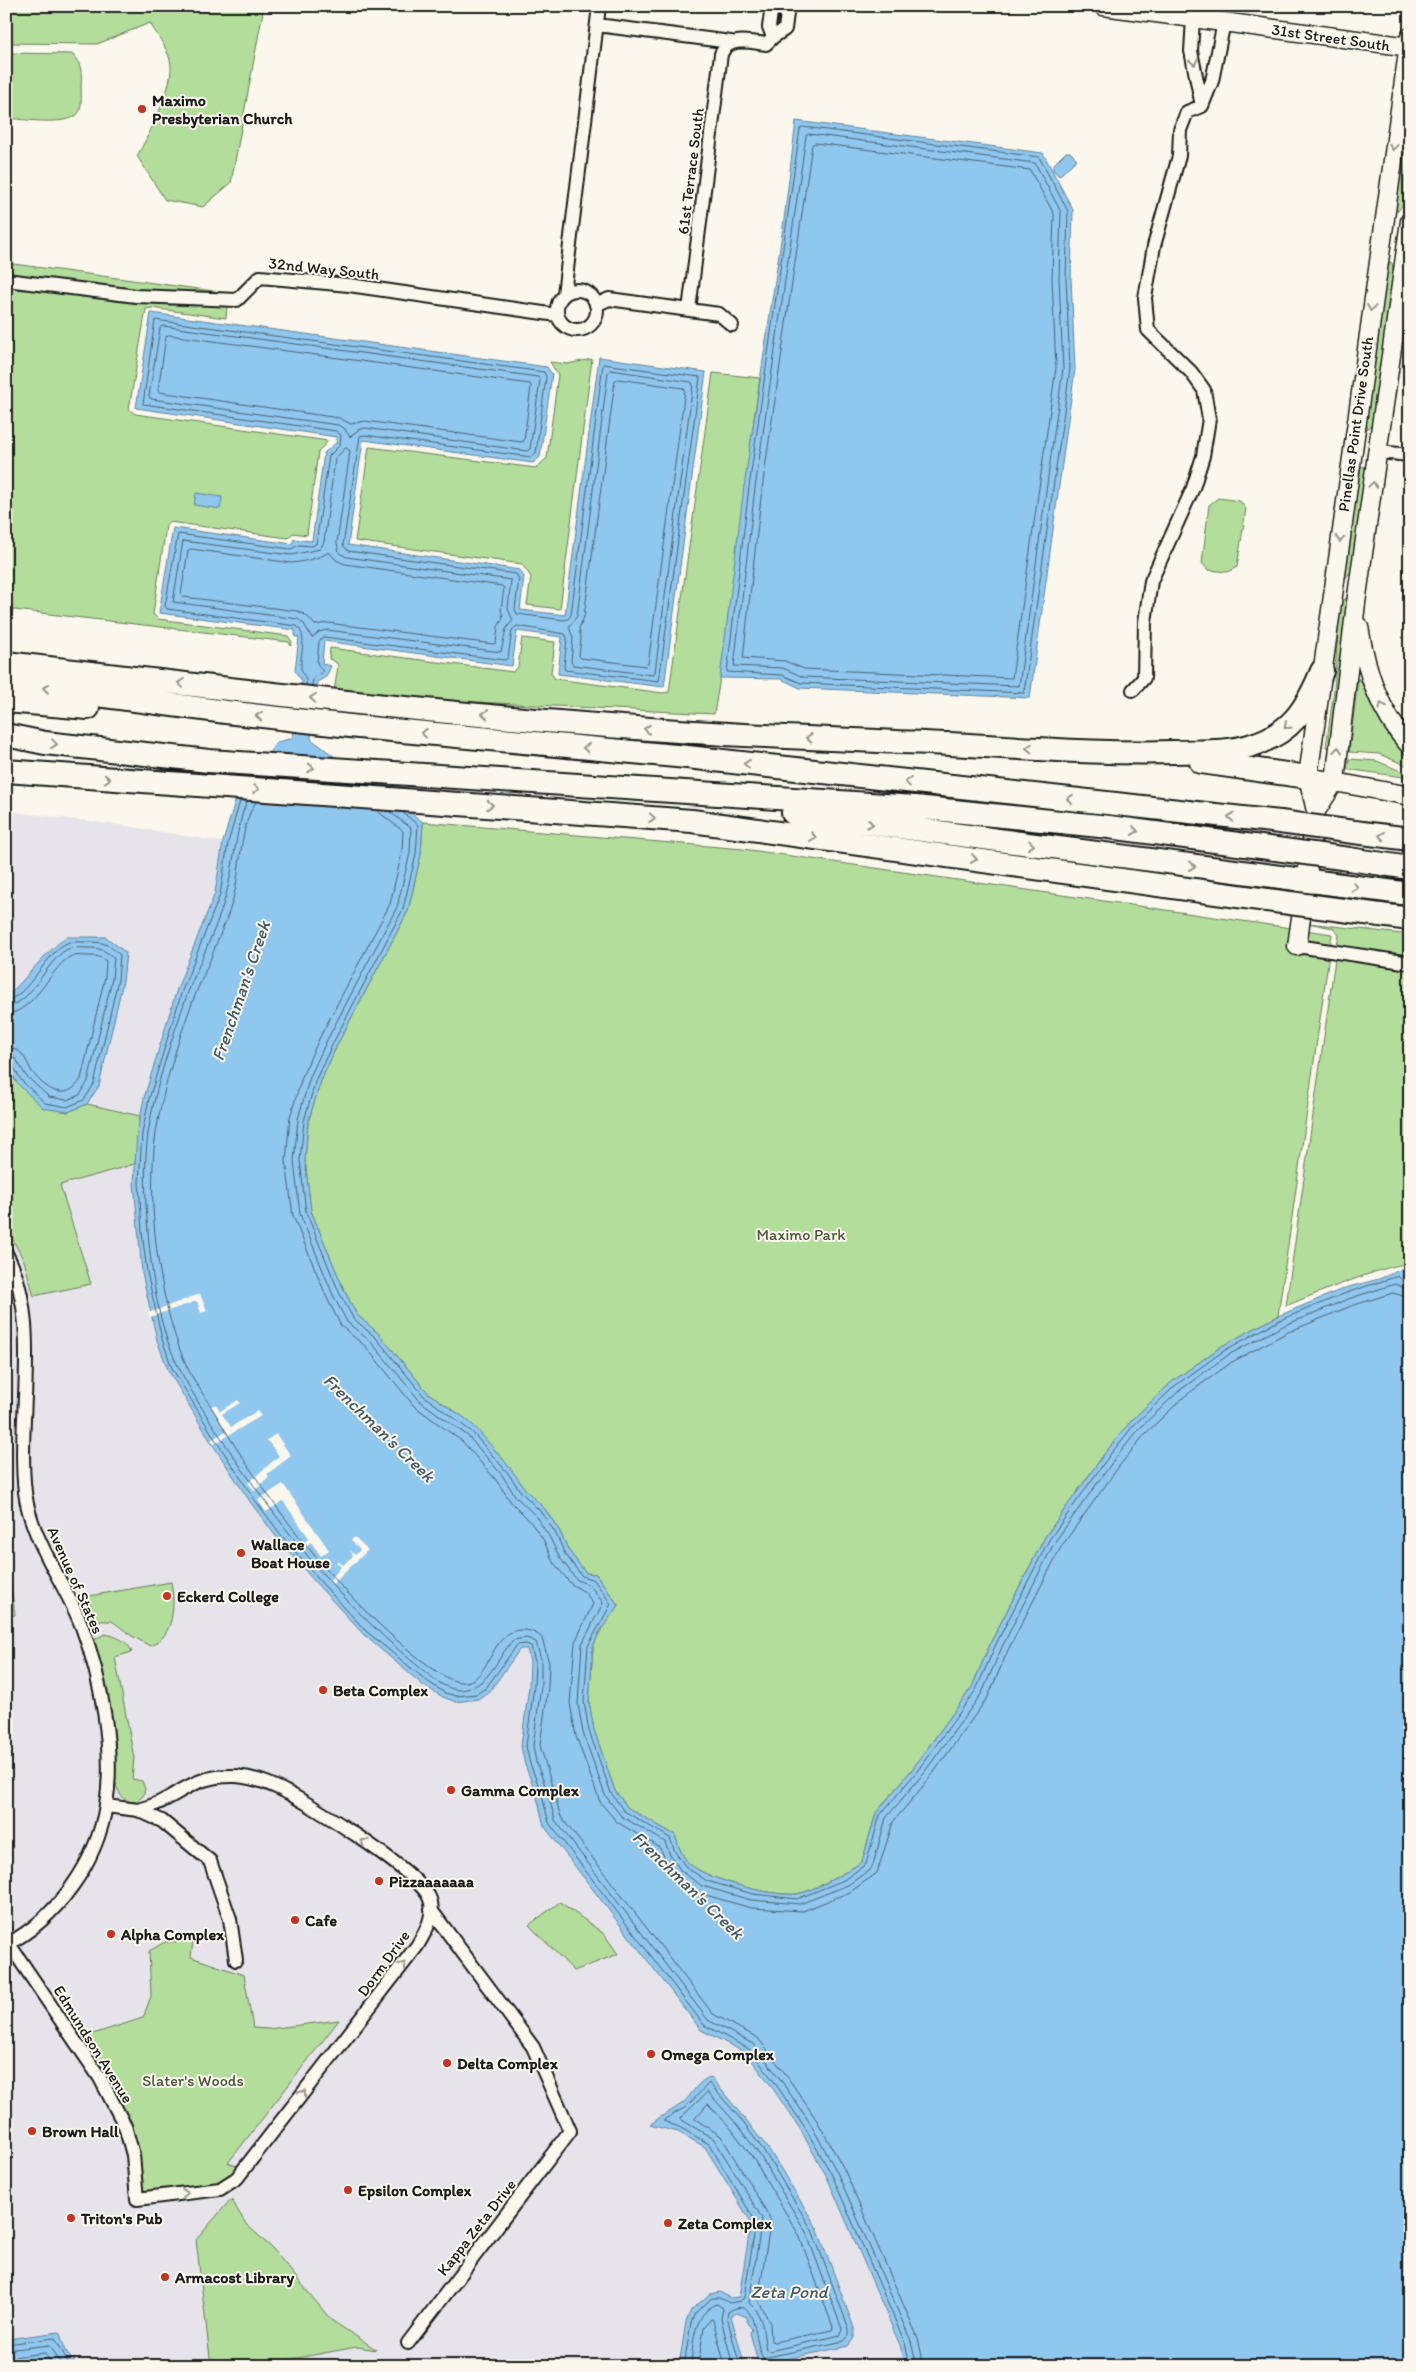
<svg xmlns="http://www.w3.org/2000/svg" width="1416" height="2372" viewBox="0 0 1416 2372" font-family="Itim,sans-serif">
<rect width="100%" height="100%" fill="#fbf7ec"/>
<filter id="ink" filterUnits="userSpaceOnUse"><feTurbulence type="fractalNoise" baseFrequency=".02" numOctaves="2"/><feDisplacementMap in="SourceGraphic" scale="10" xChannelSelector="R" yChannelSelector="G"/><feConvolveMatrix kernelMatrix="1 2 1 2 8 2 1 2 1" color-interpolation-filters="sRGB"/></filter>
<g filter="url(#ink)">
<!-- built -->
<path fill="#e7e3ea" d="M6,811L120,825L223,842L215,893L177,989L137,1133L134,1183L142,1273L157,1340L168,1370L211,1442L278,1539L364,1635L424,1686L443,1697L456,1702L478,1699L490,1691L520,1649H527L530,1662L529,1686L527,1713L522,1729L544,1826L701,2030L746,2053L800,2129L827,2177L900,2345L906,2366H6Z"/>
<!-- green -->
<path fill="#b2dd9a" stroke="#677c5b" d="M6,6H264L231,183L203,207L165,200L137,156C148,137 177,81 170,60C167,47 156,34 150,23L97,44L6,43Z
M6,53L72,54C82,64 82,73 81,86C81,94 82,103 80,110C75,128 22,119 6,118Z
M1410,83V109L1404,153L1405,197L1404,203L1398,211L1395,207Z
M1390,262L1392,263L1394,276L1373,423L1368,428L1365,422L1385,269Z
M6,263L228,293L226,318L151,308L146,309L129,409L135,414L328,441L318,452L307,535L293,533L288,538L169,522L166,526L153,614L158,619L288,636L292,642L291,646L289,642L6,609V287L142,303L144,290L6,273Z
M592,359L560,609L527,605L531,577L522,564L355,541L369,447L536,468L547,458L558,375L550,362L567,364Z
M713,373L760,378C743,490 734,603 714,714L374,697L334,693L338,665L334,661L329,659L330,648L513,672L518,667L522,638L555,642L551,673L555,679L663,693L669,692Z
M1362,466L1366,469L1367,478L1354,568L1343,581L1358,471Z
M1218,498L1240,501L1246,509L1237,567L1228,572L1208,570L1202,563L1209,505Z
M1350,596L1330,748L1326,747L1334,689L1340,602Z
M1358,679H1360C1372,710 1386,736 1410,761V767L1379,754L1349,752Z
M1349,759L1377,761L1410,775V778L1347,769Z
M423,822L743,849L1332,934L1278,1316L1222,1346L1173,1381L1131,1421L1105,1453L1045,1537L991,1642L972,1687L914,1767L876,1813L862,1862C848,1871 814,1891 797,1894C773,1897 709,1880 691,1865C682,1858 678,1845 675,1835L628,1808L615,1791L594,1730L589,1702L593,1647L599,1633L618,1605L596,1574L586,1573L569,1551L559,1530L544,1508L525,1489L502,1458L466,1419L428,1393L379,1334L357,1315L344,1290L311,1211L305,1160L308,1122L321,1081L337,1045L408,911L421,854Z
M1308,923L1410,935V956L1337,946L1339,935L1333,928Z
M1335,959L1410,970V1135L1404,1141L1410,1156V1270L1407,1265C1398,1260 1302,1299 1286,1306Z
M6,1063L17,1083L68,1112L87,1104L140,1116L135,1164L60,1185L91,1284L34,1296L24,1261L6,1227Z
M6,1550L15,1615L6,1616Z
M171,1582C175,1603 175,1637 150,1646L132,1636L112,1621H93L89,1596Z
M105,1634C116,1636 128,1641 132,1652L115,1657L134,1758L132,1779L142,1781L145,1789L143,1796C135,1805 124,1803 119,1792C111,1778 116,1759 115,1743C111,1710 103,1677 95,1645V1639Z
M560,1902L604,1934L618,1954L574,1971L529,1925Z
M193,1941L191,1957L244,1975L253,2028L268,2029L339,2020L228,2163L240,2167L221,2183L152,2193L137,2188L134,2154L77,2039L143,2018L151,1996L149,1951L165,1942Z
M231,2199L246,2224L273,2249L331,2320L377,2350L357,2347L254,2366H211L196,2240Z"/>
<!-- water -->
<path fill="#8fc7ee" stroke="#61839a" d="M796,121L1043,153L1073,210L1071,278L1075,369L1030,698L800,688L781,679L720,678L744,487L784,220Z
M1066,152H1070L1077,159L1059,176L1053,170V165Z
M151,313L547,367L552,374L540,457L533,463L363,440L348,545L520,570L524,577L520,610L565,615L599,357L706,372L664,687L558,674L562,637L517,631L512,666L324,641L322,664L331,666L326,677L317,682L311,739L423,822L421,854L408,911L337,1045L321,1081L308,1122L305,1160L311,1211L344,1290L357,1315L379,1334L428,1393L466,1419L476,1428L511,1469L525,1489L544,1508L559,1530L569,1551L586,1573L596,1574L618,1605L599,1633L593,1647L589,1702L594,1730L615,1791L628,1808L675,1835C678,1845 682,1858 691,1865C709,1880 773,1897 797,1894C814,1891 847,1872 862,1862L876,1813L914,1767L972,1687L991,1642L1045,1537L1105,1453L1131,1421L1173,1381L1222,1346L1278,1316L1345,1288L1379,1279L1402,1269L1410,1283V2366H906L900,2345L827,2177L800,2129L769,2083L746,2053L701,2030L544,1826L536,1793L525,1765L521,1746L529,1686L530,1662L527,1649H520L490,1691L478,1699L456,1702L443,1697L424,1686L364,1635L316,1583L278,1539L251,1503L211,1442L168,1370L157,1340L142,1273L134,1183L137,1133L144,1098L177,989L215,893L223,842L236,798L277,742L293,738L302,681L295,671L299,637H295V630L159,613L173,528L292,544L294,539L312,541L324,453L336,443L337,437L136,408Z
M196,493L222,497L220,509L194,505Z
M67,937H106L126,953L123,981L99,1086L87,1104L68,1112L43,1108L17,1083L6,1063V997C28,978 43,953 67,937Z
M711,2077L768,2148L817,2228L854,2328V2338L848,2346L759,2365L750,2333L752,2329L747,2323V2317L737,2313L731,2316L745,2366H679L686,2322L691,2310L710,2294L720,2292L730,2298L739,2297L751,2222L705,2147L678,2132L650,2125C660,2116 672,2111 683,2103C692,2095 699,2079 711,2077Z
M60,2332C63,2346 67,2357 79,2366H6V2339Z"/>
<!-- pier -->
<path fill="#fbf7ec" d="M200,1294L207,1311L201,1313L197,1301L150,1317L148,1313Z
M238,1400L240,1403L222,1414L231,1427L257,1411L261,1416L214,1444L211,1440L226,1431L211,1406L216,1404L220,1411Z
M276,1434L291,1456L267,1474L269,1476L255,1491L248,1483L279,1456L267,1440Z
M283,1484L329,1550L321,1556L311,1542L303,1548L301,1545L309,1538L283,1501L266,1512L258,1500Z
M355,1537L368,1550L333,1584L329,1581L341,1567L336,1562L338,1561L343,1565L353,1556L350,1550L355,1555L360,1550L351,1540Z"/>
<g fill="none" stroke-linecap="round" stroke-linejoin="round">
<!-- shore -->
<path stroke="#4a6070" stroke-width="1" d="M803,127L1039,157L1068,211L1066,278L1070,369L1024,693L801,683L782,675L727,672L749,487L800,129Z
M809,134L1035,163L1061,212L1059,278L1063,369L1019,686L803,677L783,668L734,666L755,488L806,136Z
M815,143L1030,170L1054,214L1052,278L1056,368L1012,678L804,669L785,661L743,658L762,489L812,145Z
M163,326L538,377L540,380L530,449L527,451L365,428L358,430L350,437L344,428L338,425L151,399L149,396L160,328Z
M169,335L530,384L531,386L524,441L521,442L365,421L351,424L339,418L159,392L158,390L166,337Z
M611,370L691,382L693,384L655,672L653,675L573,665L571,662L573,638L569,627L577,616L608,372Z
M618,379L683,388L685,390L648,664L646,666L581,658L579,656L581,638L579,628L584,617L615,381Z
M346,448L350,451L337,543L339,553L347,557L511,580L508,609L513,620L506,629L501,652L327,630L319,632L312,638L304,624L298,619L173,602L183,541L291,555L320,549L324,542L335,459Z
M191,549L292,563C306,561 318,559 329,552L336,560L345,564L502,586L504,588L501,609L503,618L498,627L496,643L493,644L328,623L315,625L307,616L298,611L183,597L181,594L188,551Z
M306,685C308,677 301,674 301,667C300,652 308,637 297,626L167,609L165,606L178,534L291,549L299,545L312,546L316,544L329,456L340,445L341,435L336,431L143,404L155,320L544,372L546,377L536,453L531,457L364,435L360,436L343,545L348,551L516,574L519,579L515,609L517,614L564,620L568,619L571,615L603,364L700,377L659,681L565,670L564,667L567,638L565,634L517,626L512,630L508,658L505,660L324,637L319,641L317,663L323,672L313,679L312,686
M240,801L228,843L220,895L182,991L149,1099L142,1134L139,1182L142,1232L147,1272L162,1339L172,1368L215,1439L255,1500L282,1536L319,1580L367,1632L427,1681L445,1693L456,1696L476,1694L486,1688L517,1645L526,1644L531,1646L535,1662L534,1686L526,1746L530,1764L541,1792L549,1823L704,2025L749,2049L773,2080L804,2126L832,2175L905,2343L910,2366
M247,801C234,832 235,866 225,898C216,931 199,962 187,995C172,1039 155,1086 148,1133C144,1166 145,1199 148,1232C152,1276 158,1326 178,1366C194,1398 216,1430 236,1460C289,1537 341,1602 413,1662C426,1672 443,1690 460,1690C489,1688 496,1659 513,1640L527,1638L536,1642L541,1660V1686L533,1746L536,1762L547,1790L555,1820L708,2020L753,2044L778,2076L810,2123L837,2172L911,2341L917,2366
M256,802C239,826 241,871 233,899C229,914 223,928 217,942C211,959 203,976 196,993C180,1033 162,1091 156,1133C146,1199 158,1298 184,1360C191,1378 205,1396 215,1413C269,1505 348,1609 436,1671C493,1711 482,1631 521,1630C530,1630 536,1632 542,1638L549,1663L548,1688L540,1745L561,1817L713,2014L758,2038L784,2072L816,2119L844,2169L918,2338L924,2366
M376,810L403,831L402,852L390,904L320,1037L303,1074L290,1117L286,1161L293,1216L327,1298L341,1326L366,1347L414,1406L463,1442L496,1480L511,1502L529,1520L543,1539L553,1562L571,1584L585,1592L593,1604L575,1642L570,1703L576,1736L600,1802L617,1822L659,1847L675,1876L699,1893L751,1908L803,1911L850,1892L877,1873L893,1822L929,1779L988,1697L1008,1650L1061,1547L1120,1465L1145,1434L1185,1396L1232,1362L1286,1333L1351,1306L1393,1293L1410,1298
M390,812L411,828L410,853L397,907L327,1040L310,1077L298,1119L294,1161L300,1214L333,1295L347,1322L371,1342L420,1401L468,1436L502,1475L516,1497L535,1515L549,1536L560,1558L577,1580L590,1585L603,1603L582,1644L578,1704L583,1733L605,1795L621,1816L665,1842L670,1855L681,1871L702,1886L751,1900L800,1904L848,1885L868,1871L873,1865L886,1818L923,1774L982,1693L1002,1647L1054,1543L1114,1460L1139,1429L1180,1390L1228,1355L1283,1326L1348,1299L1395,1284L1410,1290
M402,812L418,825L416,854L403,909L333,1043L316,1079L304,1121L300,1160L306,1212L339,1292L353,1318L376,1338L424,1396L472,1432L507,1472L521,1492L540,1511L555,1532L565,1554L582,1576L594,1580L611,1604L588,1646L584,1702L589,1731L611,1793L624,1811L670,1838L675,1852L686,1867L707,1881L753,1894L797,1899L844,1880L866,1864L880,1815L918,1770L976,1690L996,1644L1049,1540L1109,1456L1134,1425L1176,1385L1225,1350L1280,1320L1346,1293L1398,1276L1405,1283L1410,1284
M6,1000C28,998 46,952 67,943C72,941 81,942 86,942C104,942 107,943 120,955L118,980L94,1084L84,1100L67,1107L45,1103L21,1080L12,1064L6,1062
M6,1007C33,1005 49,953 71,948C75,947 82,948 86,948C99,948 104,949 114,958L112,979L88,1081L80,1095L67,1100L49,1097L26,1076L16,1059L6,1055
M6,1014C36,1013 53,962 72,956C77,955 83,956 88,956C96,956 100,956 106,961L105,977L81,1079C66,1104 44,1089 31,1070C28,1065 26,1058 21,1053C17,1049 12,1048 6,1048
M708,2092L734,2121L759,2154L806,2232L842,2329L841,2335L769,2351L766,2350L762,2324L757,2311L749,2303L762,2218L714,2139L680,2119Z
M708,2104L729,2126L753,2158L799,2235L833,2327L832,2330L774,2342L771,2341L770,2323L758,2300L770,2225L769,2216L721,2136L695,2119Z
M6,2344L55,2338L70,2366
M6,2350L50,2345L62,2366
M6,2358L45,2353L53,2366
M684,2366L691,2323L695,2313L712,2298H719L730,2303L740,2301L744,2298L756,2222L709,2144L681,2128L664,2121L665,2119L686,2107L709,2083L739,2117L764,2151L812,2230L849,2329V2336L844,2341L763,2358C753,2345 759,2292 728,2312L727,2317L740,2366
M691,2366C693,2344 693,2313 717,2304L723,2308L721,2319L733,2366
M698,2366L704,2327L711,2319L713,2320L725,2366"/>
<defs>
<path id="street" d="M772,6L769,27L773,37L785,29L788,6
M1193,19L1191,51L1202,106
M597,25L731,42
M6,280L136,296L237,300L260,277L349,285L557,315
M557 310a20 20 0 1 1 40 0a20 20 0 1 1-40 0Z
M564,294L599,6
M596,305L609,299L719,314L732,325
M689,310L721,54C729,36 749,42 766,44L773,37
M1378,452L1410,455
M1133,690L1144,678L1145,622L1151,581L1193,488L1203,456L1209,419L1204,390L1191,372L1148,330L1145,298L1154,246L1179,156L1180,130L1187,112L1202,106L1212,81L1224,22
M1297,946L1410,963
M6,1253C43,1321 16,1418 25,1492C31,1541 65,1582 82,1627C101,1678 115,1751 106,1805C97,1863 57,1918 6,1945
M106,1806L138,1810L162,1821L210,1861L230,1919L236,1960
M9,1944L100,2078L125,2126L133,2155L137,2199L220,2189L237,2178L417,1946C425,1933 437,1913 429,1897C417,1871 306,1800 276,1787C265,1782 249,1777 236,1776C189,1774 177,1801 138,1810
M408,2343L570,2131L533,2047L431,1910"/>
<path id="secondary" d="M1103,6L1410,47
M1359,627C1366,671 1379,712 1410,746
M1308,777L1410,796
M1316,811L1335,781L1356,603L1410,221
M1297,946L1316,811L1308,777L1410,37"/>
<path id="highway" d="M6,663C225,689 444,715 664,730C759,737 855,740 950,744C1025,748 1100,754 1175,752C1199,751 1225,753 1249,746C1291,734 1306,710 1322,671
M6,683L226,712L359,727L687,757L1280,822
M6,701L88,708
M6,735L45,743L209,761L915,807L1109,827L1276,849
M1201,762L1308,777
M6,771L692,821L1267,900
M793,813L1410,894
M1354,832L1410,839
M1349,859L1410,868
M1343,910L1410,919"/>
</defs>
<!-- street casing -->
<use href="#street" stroke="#1c1c1c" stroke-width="16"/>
<!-- secondary casing -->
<use href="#secondary" stroke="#1c1c1c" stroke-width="21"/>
<!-- highway casing -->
<use href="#highway" stroke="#1c1c1c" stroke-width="26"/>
<!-- street -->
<use href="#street" stroke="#fbf7ec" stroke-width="12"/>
<!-- secondary -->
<use href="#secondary" stroke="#fbf7ec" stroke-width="18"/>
<!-- highway -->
<use href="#highway" stroke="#fbf7ec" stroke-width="22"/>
<defs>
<path id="highway-bridge" d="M1280,822L1354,832
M1276,849L1349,859
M1267,900L1343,910"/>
</defs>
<!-- highway-bridge casing -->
<use href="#highway-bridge" stroke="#1c1c1c" stroke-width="26" stroke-linecap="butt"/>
<!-- highway-bridge -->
<use href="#highway-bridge" stroke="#fbf7ec" stroke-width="22"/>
</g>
<!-- one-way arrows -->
<defs><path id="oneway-chevron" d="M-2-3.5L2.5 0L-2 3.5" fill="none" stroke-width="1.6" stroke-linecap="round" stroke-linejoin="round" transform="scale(1.25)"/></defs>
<g stroke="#97948e">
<use href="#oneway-chevron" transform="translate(1194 62) rotate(78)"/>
<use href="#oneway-chevron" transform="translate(1393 147) rotate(98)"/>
<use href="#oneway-chevron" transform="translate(1371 308) rotate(98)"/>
<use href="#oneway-chevron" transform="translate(1373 485) rotate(-82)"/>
<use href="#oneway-chevron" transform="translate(1340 539) rotate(98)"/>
<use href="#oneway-chevron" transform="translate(181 683) rotate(-173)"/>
<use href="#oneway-chevron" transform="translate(46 688) rotate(-172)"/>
<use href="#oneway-chevron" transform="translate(313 698) rotate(-174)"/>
<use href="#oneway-chevron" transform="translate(1382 706) rotate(-116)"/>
<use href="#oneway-chevron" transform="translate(485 714) rotate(-175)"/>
<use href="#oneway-chevron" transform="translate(259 716) rotate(-174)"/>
<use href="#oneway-chevron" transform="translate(1287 726) rotate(140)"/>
<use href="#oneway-chevron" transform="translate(647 729) rotate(-175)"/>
<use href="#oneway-chevron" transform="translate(424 733) rotate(-175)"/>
<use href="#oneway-chevron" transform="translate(809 738) rotate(-177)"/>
<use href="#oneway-chevron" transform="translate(54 744) rotate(7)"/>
<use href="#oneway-chevron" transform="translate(586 748) rotate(-175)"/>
<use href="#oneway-chevron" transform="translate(1029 748) rotate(-177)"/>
<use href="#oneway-chevron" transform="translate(1338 750) rotate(-83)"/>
<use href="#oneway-chevron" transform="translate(747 764) rotate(-174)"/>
<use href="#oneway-chevron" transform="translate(311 768) rotate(4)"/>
<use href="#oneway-chevron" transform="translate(107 779) rotate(4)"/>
<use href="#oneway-chevron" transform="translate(908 782) rotate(-174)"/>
<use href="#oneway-chevron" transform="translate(256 789) rotate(4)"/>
<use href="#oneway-chevron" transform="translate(1070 799) rotate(-174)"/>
<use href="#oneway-chevron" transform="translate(490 805) rotate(4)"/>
<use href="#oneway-chevron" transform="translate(1231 817) rotate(-174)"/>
<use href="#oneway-chevron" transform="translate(652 818) rotate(4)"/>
<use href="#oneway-chevron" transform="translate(870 824) rotate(8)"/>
<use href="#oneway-chevron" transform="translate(1135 831) rotate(8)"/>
<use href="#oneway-chevron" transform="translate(1382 836) rotate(-173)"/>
<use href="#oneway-chevron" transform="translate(813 837) rotate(8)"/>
<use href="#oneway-chevron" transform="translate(1031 845) rotate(7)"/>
<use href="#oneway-chevron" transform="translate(974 859) rotate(8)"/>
<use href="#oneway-chevron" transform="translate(1192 866) rotate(7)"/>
<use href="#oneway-chevron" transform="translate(1355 887) rotate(8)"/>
<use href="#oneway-chevron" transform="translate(364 1842) rotate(-146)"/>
<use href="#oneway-chevron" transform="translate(403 1965) rotate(-53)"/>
<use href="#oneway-chevron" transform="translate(303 2093) rotate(-54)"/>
<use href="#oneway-chevron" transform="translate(185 2193) rotate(-6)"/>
</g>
</g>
<!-- markers -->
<g fill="#c8321e" stroke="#fbf7ec" stroke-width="2">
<circle cx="142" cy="109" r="5"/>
<circle cx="241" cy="1553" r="5"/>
<circle cx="167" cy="1596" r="5"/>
<circle cx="323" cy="1690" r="5"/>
<circle cx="451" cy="1790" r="5"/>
<circle cx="379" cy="1881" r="5"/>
<circle cx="295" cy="1920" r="5"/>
<circle cx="111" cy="1934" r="5"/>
<circle cx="651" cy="2054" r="5"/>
<circle cx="447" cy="2063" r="5"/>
<circle cx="32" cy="2131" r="5"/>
<circle cx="348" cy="2190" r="5"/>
<circle cx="71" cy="2218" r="5"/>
<circle cx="668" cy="2223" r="5"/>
<circle cx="165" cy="2277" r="5"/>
</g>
<g text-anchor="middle" stroke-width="4" stroke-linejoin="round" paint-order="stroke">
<!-- street labels -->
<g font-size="16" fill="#1c1c1c" stroke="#fbf7ec">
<text transform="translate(1331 37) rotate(8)" y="6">31st Street South</text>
<text transform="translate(690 171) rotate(-83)" y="6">61st Terrace South</text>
<text transform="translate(324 268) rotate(6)" y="6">32nd Way South</text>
<text transform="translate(1355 424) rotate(-82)" y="6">Pinellas Point Drive South</text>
<text transform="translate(76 1580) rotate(66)" y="6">Avenue of States</text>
<text transform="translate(383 1963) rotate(-54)" y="6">Dorm Drive</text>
<text transform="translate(94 2044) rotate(58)" y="6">Edmundson Avenue</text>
<text transform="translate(476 2227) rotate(-52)" y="6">Kappa Zeta Drive</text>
</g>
<!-- poi labels -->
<g font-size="16" font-weight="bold" fill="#1c1c1c" stroke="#fbf7ec" text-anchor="start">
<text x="152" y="106">Maximo<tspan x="152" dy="18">Presbyterian Church</tspan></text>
<text x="251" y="1550">Wallace<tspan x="251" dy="18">Boat House</tspan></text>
<text x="177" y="1602">Eckerd College</text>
<text x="333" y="1696">Beta Complex</text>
<text x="461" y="1796">Gamma Complex</text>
<text x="389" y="1887">Pizzaaaaaaa</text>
<text x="305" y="1926">Cafe</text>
<text x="121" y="1940">Alpha Complex</text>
<text x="661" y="2060">Omega Complex</text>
<text x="457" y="2069">Delta Complex</text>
<text x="42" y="2137">Brown Hall</text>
<text x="358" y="2196">Epsilon Complex</text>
<text x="81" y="2224">Triton's Pub</text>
<text x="678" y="2229">Zeta Complex</text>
<text x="175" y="2283">Armacost Library</text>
</g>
<!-- park labels -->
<g font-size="16" fill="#495642" stroke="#fbf7ec">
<text x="801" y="1240">Maximo Park</text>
<text x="193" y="2086">Slater's Woods</text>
</g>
<!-- water labels -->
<g font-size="18" font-style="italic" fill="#445866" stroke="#fbf7ec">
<text transform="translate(241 991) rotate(-71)" y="6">Frenchman's Creek</text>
<text transform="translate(379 1428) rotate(44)" y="6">Frenchman's Creek</text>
<text transform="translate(688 1885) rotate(44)" y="6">Frenchman's Creek</text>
<text x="789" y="2298">Zeta Pond</text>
</g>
</g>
<!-- margin -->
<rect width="1416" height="2372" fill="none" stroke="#fbf7ec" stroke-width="25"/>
<rect x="12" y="12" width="1391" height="2347" fill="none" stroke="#1c1c1c" stroke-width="2" filter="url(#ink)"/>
</svg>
